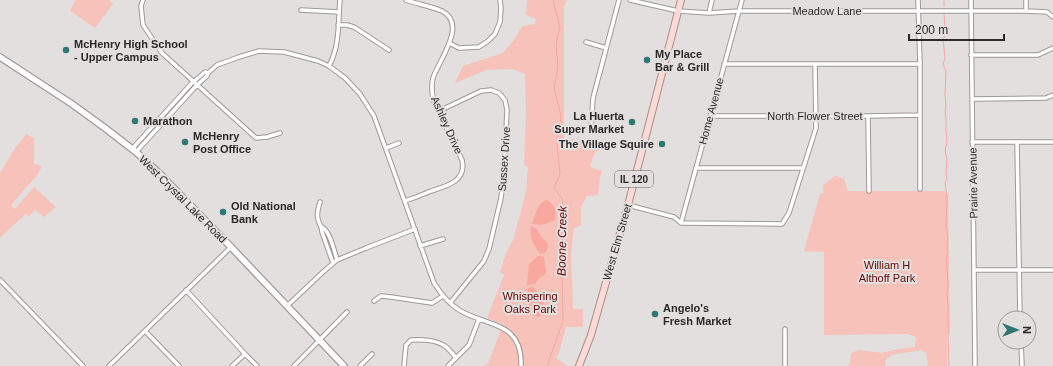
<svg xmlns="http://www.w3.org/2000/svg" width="1053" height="366" viewBox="0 0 1053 366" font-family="Arial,sans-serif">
<rect width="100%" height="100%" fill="#e3dfde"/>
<!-- green -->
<path fill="#f6c2ba" d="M75,0H109L113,4L95,28L70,11Z
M527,0H567L564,7V138L605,145V148L595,152L590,167L602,171L600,178L598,195L587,196L581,207V225L574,228L571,254L573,309H583V327H566L558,356H556V358L567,366H484L489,362L503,324L487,318L504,275L500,272L506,253L513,240L526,192L528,167L524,165L526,114L525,74L512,69L486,70L455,83L463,66L503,53L514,40L522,26L535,24L536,19L526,15Z
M26,134L34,138V164L42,166L38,174L12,204V206L15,209L34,187L56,207L44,217L35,210L29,216L26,214L16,223L0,238V173L14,150Z
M835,176L844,179L848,191H945V193H948L950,333H947V366H928L926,353L922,350L891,355L885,361L886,366H848L850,363L851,353L859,350L882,353L898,349L915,347L916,337L908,334L824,335V252L804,251L820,194L824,193L823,185Z"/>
<!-- water -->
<path fill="#f8a89e" d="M547,200C556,206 556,210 555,220C546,224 542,226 532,224C535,216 538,202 547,200Z
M531,226L537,229C538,230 539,234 540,235C544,242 553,242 545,253L540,254C533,243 529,239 531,226Z
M538,256L544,257C544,263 546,267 546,273L543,276L539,278L535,284L527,285L529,264Z
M533,287C538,292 541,296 544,301L542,309L543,312V315L537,317L533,315L532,311L529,306L528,288Z"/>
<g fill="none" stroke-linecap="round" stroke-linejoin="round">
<!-- stream -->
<path stroke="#f8a89e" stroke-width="1" d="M944,0V6
M944,13L945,27L943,28C946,32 946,35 943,39L945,58L943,64L946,71L945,95L946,105L945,111L946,119V128L947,143L945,150L947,160L946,173L947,179L945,183L947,198L946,226L948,238L947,246L948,252L946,260L947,268L948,284L947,293L948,308V335L949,366
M547,366L563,321L562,274L560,268L562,262L561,255L562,246L563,200L554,188L560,174L557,145L561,116L554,88L558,67L556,44L560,27L553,0"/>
<defs>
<path id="street" d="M143,0L141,6L143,25L162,53L256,138L267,137L280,133
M630,0L678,11L709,13L739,11H1026L1047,12L1053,17
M918,0L920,64V189
M971,0L975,366
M1026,0V11
M301,10L339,12
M709,13L712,0
M338,25H347L354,27L389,50
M586,42L606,48
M449,43L459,48L479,47L488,41L495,34L500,22L501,8L500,0
M971,55H1038L1053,48
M724,64H920
M329,66C340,46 338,22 340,0
M972,99L1046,98L1053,95
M439,111L481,91L491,90L499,93L505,100L507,110L504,175L501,198L489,249L484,261L450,303
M710,116H868L920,115
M868,116L869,191
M591,128L593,98L619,0
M972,142H1053
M1017,142L1020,318
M386,148L399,143
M132,149L191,84L205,72L208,73
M136,152L197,85L207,76L208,73L217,65L239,57L259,51L284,52L318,61L329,66L345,78L360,94L374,116L434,283C441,294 448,303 459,310C487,327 523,321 521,366
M696,168H803
M405,201C414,198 422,195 431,191C447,186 467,181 462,160L433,99C432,92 431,85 433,78C439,60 468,24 442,11C430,6 417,4 406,0
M320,202C319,207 316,213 318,219C319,224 322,227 322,232L333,263
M628,205L674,217L681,223L782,224L789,213L816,128L815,64
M681,223L742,0
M322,227C330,231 334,250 337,260
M420,246L443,239
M974,270H1053
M0,280L83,366
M186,290L245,354L257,366
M374,301L381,296L391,297L432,303L443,296
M287,306L323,272L337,260L366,248L415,229
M785,329V366
M145,331L179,366
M1021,342L1022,366
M456,358L469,345L479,319
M109,366L231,247
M232,366L245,354
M294,366L347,312
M360,366L372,354
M404,366L406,345L411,340C421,339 436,340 445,346C449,349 453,354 456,358L448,366"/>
<path id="secondary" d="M0,57L72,104L105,128L136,152L160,174L231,247L344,366"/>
<path id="primary" d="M579,366L591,335L628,205L681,0"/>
</defs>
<!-- street casing -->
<use href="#street" stroke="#9d9998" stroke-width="5.5"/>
<!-- secondary casing -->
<use href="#secondary" stroke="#9d9998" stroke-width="8"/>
<!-- primary casing -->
<use href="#primary" stroke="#ae8c88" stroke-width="8"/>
<!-- street -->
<use href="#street" stroke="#fff" stroke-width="3.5"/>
<!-- secondary -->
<use href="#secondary" stroke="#fff" stroke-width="5.5"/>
<!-- primary -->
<use href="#primary" stroke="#f9dad6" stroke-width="6"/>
</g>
<!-- markers -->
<g fill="#2f7875" stroke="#e3dfde" stroke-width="1.5">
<circle cx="66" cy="50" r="4"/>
<circle cx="647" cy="60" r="4"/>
<circle cx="135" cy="121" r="4"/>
<circle cx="632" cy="122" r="4"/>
<circle cx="185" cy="142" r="4"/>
<circle cx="662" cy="144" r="4"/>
<circle cx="223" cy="212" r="4"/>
<circle cx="655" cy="314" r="4"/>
</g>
<g text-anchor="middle" stroke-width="4" stroke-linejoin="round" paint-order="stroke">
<!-- shield labels -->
<rect fill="#e3dfde" stroke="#625f5f" stroke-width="1" x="615" y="171" width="38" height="16" rx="3"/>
<g font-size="10" font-weight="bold" fill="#2a2828">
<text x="634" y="183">IL 120</text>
</g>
<!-- street labels -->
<g font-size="11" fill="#2a2828" stroke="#e3dfde">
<text x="827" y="15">Meadow Lane</text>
<text transform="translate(711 111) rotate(-75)" y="4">Home Avenue</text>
<text x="815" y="120">North Flower Street</text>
<text transform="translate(447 125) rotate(66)" y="4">Ashley Drive</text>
<text transform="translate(504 159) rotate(-86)" y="4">Sussex Drive</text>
<text transform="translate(973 183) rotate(-91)" y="4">Prairie Avenue</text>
<text transform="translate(183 199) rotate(45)" y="4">West Crystal Lake Road</text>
<text transform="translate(617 242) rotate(-74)" y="4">West Elm Street</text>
</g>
<!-- poi labels -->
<g font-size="11" font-weight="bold" fill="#2a2828" stroke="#e3dfde" text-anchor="start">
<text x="74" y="48">McHenry High School<tspan x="74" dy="13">- Upper Campus</tspan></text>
<text x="655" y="58">My Place<tspan x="655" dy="13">Bar &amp; Grill</tspan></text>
<text x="624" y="120" text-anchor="end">La Huerta<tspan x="624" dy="13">Super Market</tspan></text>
<text x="143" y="125">Marathon</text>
<text x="193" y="140">McHenry<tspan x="193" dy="13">Post Office</tspan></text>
<text x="654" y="148" text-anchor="end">The Village Squire</text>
<text x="231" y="210">Old National<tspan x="231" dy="13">Bank</tspan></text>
<text x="663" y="312">Angelo's<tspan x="663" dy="13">Fresh Market</tspan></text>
</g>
<!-- park labels -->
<g font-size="11" fill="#620909" stroke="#e3dfde">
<text x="887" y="269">William H<tspan x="887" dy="13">Althoff Park</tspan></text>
<text x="530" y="300">Whispering<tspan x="530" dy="13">Oaks Park</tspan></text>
</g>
<!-- water labels -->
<g font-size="12" font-style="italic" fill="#5e0405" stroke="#e3dfde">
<text transform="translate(562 241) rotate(-89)" y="4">Boone Creek</text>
</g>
</g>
<!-- north arrow -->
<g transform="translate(1017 330) rotate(90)"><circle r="19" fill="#e3dfde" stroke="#999695"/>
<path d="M0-3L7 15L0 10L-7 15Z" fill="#2f7875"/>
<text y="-6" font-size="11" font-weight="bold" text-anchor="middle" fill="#2a2828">N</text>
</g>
<!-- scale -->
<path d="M909 34v6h95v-6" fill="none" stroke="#2a2828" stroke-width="2"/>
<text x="915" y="34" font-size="12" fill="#2a2828" stroke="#e3dfde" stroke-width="3" paint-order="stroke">200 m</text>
</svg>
